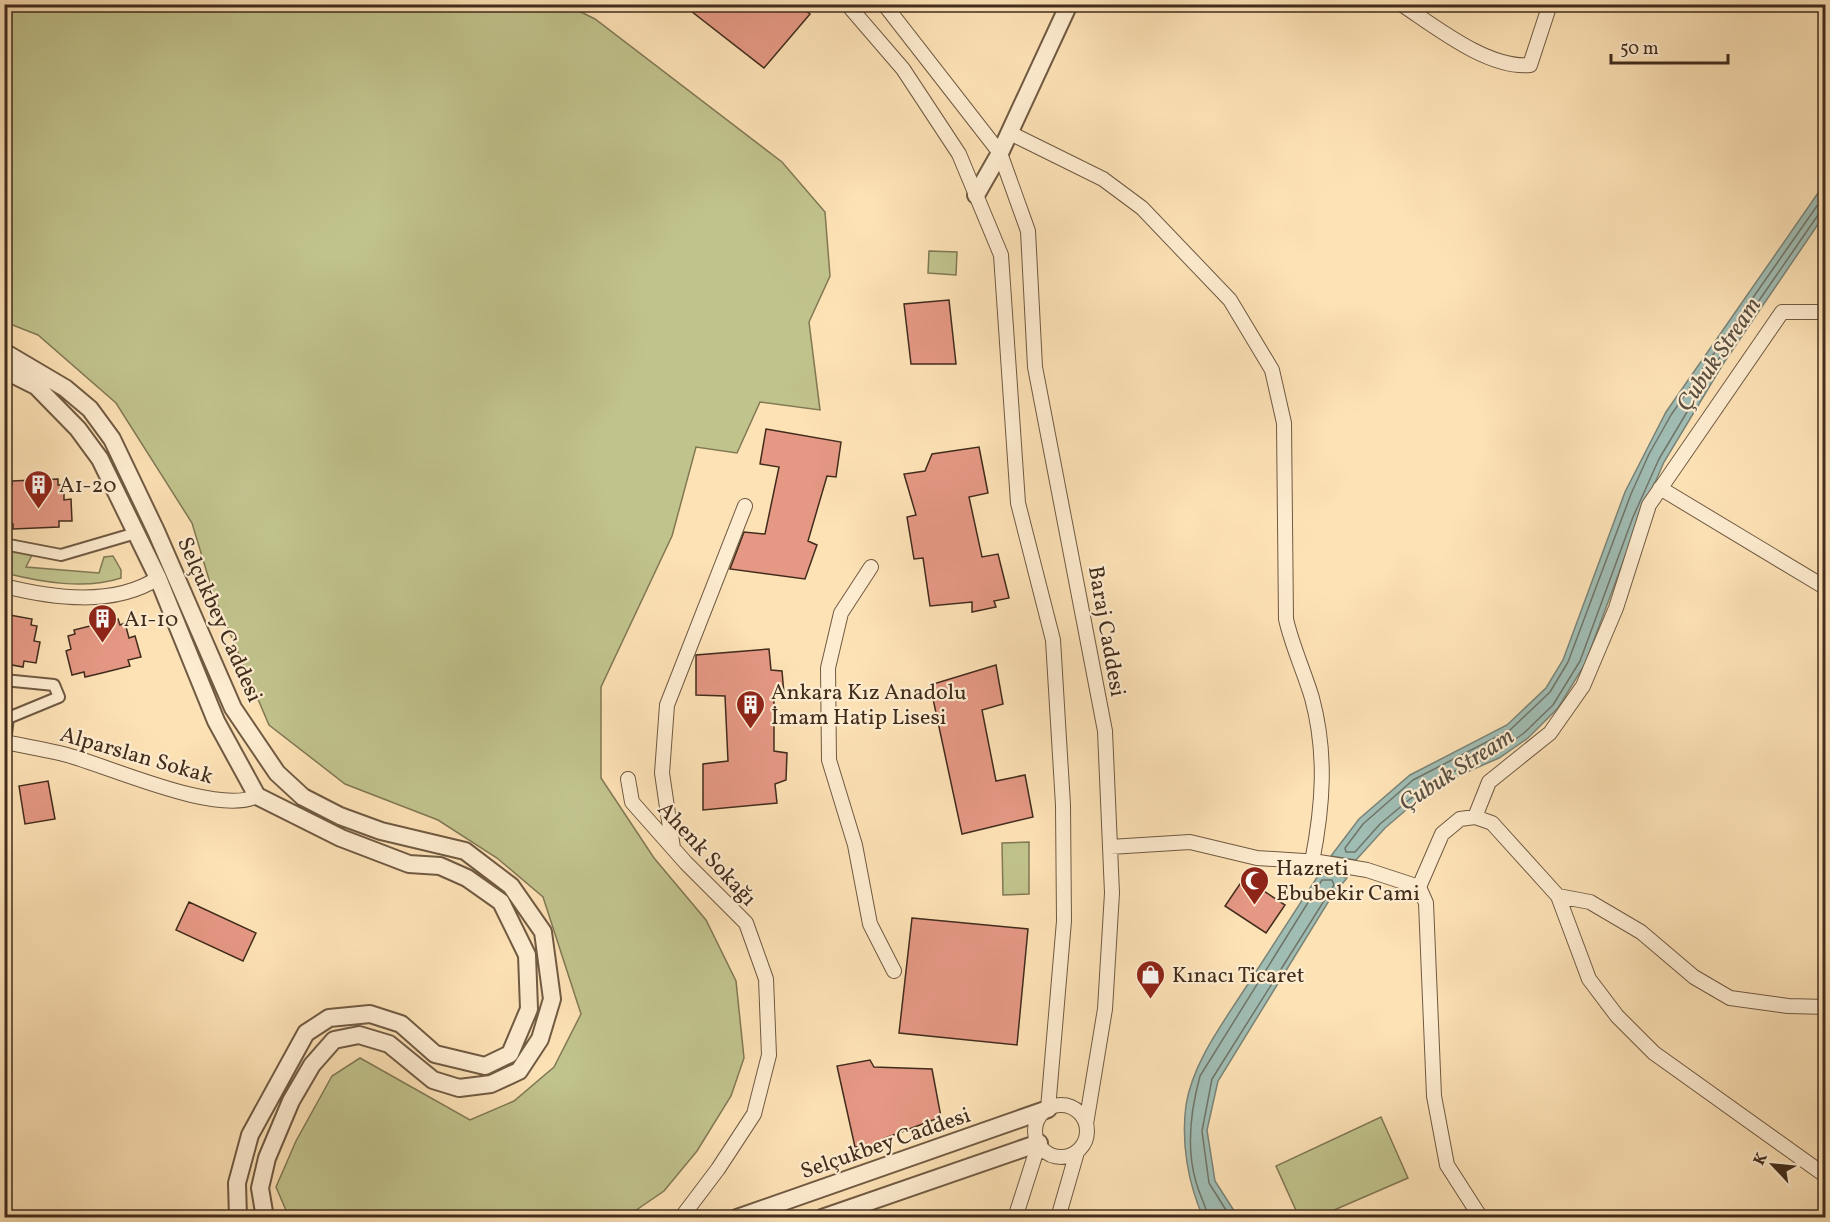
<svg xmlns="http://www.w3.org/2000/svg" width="1830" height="1222" viewBox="0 0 1830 1222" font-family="Vollkorn,serif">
<rect width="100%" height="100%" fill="#fde2b6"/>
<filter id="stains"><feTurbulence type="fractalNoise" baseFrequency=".00333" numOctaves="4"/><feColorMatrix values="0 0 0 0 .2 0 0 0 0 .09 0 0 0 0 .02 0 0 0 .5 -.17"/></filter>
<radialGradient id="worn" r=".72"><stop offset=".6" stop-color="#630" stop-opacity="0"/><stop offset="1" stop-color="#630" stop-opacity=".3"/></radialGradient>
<!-- green -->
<path fill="#c1c38d" stroke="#817854" stroke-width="1.5" d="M4,5H567L595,19L782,162L825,212L830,276L809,322L820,410L760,402L737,453L696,447L672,536L601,687V778L654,858L706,920L736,981L744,1058L731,1096L697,1151L664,1191L626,1217H289L276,1187L296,1141L332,1076L360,1058L470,1120L514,1101L554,1067L581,1014L543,897L497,858L438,820L345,784L269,725L214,596L192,523L116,403L38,335L5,322Z
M929,251L957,252L956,275L928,273Z
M5,544L33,553L26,567L99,573L104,557L113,556L121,570V578C85,590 41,582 5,573Z
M1029,842V894L1003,895L1002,843Z
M1381,1117L1408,1178L1318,1217H1299L1276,1166Z"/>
<!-- water -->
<path fill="#a0bdb4" stroke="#7a8377" stroke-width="1.5" d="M1825,183V214L1723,364L1664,462L1639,519L1585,664L1558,708L1528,738L1499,758L1451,779L1413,804L1385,828L1356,860L1331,856L1359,819L1410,775L1507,725L1546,688L1563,660L1625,492L1666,412Z
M1321,871L1347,878L1330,899L1218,1081L1207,1130L1215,1181L1238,1217H1203C1188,1183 1181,1143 1186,1105C1193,1062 1223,1023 1246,987C1271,949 1296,910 1321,871Z"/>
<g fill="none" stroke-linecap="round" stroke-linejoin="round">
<!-- shore -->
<path stroke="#707468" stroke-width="1.5" d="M1826,193L1671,415L1649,454L1631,494L1568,662L1550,692L1510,730L1413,780L1363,824L1345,848L1346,852H1355L1380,824L1410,799L1448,774L1496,753L1524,733L1553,705L1580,661L1633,517L1659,459L1718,360L1818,215L1826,212
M1208,1218C1206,1205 1199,1194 1196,1182C1186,1148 1191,1109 1200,1076L1322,880H1332L1334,885L1212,1079L1202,1131L1209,1183L1231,1218"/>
</g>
<!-- building -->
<path fill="#e59884" stroke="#412c1c" stroke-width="1.5" d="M682,4H783L791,11L797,4L810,14L764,68Z
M949,300L956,364H911L904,304Z
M766,429L841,442L836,477L827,476L808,541L817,545L805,579L730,569L744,532L765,534L779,467L760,464Z
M979,447L988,493L969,497L982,557L998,554L1009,598L994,601L996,607L972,612V602L930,606L923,558L914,559L907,517L916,515L904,474L925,471L932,454Z
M58,479V485H64V500L71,499L72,521H59V527L13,529V524H4L5,485H12V481Z
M4,614L32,619L31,625L37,626L34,641L40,642L36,663L24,661L23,667L7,664Z
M118,619L120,625L125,623L129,638L135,636L141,657L128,660L130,666L102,673L85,677L84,672L72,675L66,651L71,649L68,636L75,634L74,630Z
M769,649L771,670L782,671L784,694H774V751L787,753L786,780L775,784L777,803L703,810V764L728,761L725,696L696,695V655Z
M996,665L1003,704L982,710L996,781L1025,775L1033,817L962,834L930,685Z
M48,781L55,819L25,824L19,786Z
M1244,878L1285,905L1266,933L1225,906Z
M189,902L256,933L243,961L176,930Z
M912,918L1028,929L1017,1045L899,1033Z
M870,1060L874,1067L932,1069L941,1117L883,1139L885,1145L855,1147L837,1066Z"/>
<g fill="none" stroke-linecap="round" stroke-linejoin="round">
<defs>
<path id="pedestrian" d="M4,544L61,555L136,533
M4,680L54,685L59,697L8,718L5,742"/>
<path id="minor" d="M847,4L903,69L959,154L1001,255L1018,503L1053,640L1063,805L1064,921L1048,1109
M884,4L1000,153L1028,231L1035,367L1105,731L1112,893L1105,1009L1086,1124
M1401,4C1436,27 1488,69 1530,65L1550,4
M1010,133L1103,179L1142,208L1230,300L1272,370L1284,423L1286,619C1292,646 1304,671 1312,698C1327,754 1323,806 1312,862
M1660,488L1826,588
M871,567L841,613L828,668L829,760L855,845L870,924L894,971
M4,586C52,598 114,607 158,578
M4,742C25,746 47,750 67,755C111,767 218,816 257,796
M628,779L632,802L686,863L746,923L766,979L769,1055L754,1114L718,1169L681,1218
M1475,817L1489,782L1550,733L1583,686L1616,608L1649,505L1782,312H1826
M1110,847L1190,842L1257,858L1319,862L1367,870L1419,887L1426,903L1434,1096L1447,1165L1481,1218
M673,848L662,773L667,705L745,506
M1419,887L1442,834L1460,819L1475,817L1492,823L1558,896L1589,979L1617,1016L1654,1053L1826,1176
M1558,896L1590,902L1641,932L1694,977L1730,998L1788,1006L1826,1007
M1035 1131a26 26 0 1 1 52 0a26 26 0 1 1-52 0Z
M1015,1218L1039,1143
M1058,1218L1077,1152"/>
<path id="tertiary" d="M976,195L1000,153L1069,4
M4,352L65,388L90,409L112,439L156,531L233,708L277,773L303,797L340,816L381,831L465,851L511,886L543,932L552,999L540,1039L519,1071L491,1084L459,1088L433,1080L389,1044L359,1035L334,1040L312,1065L291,1101L267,1158L260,1188L265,1218
M4,370L36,386L78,429L100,459L158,578L216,721L257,796L341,838L409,864L440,866L467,878L501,902L527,955L529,1009L510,1054L485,1066L435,1054L401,1024L370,1014L329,1018L306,1033L250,1135L237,1183L238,1218
M737,1218L1048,1109
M822,1218L1039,1143"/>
</defs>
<!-- pedestrian casing -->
<use href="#pedestrian" stroke="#705a42" stroke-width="14"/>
<!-- minor casing -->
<use href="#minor" stroke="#705a42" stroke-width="16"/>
<!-- tertiary casing -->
<use href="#tertiary" stroke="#705a42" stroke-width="20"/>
<!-- pedestrian -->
<use href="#pedestrian" stroke="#feecd0" stroke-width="10"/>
<!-- minor -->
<use href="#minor" stroke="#feecd0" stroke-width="14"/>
<!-- tertiary -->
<use href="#tertiary" stroke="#feecd0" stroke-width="16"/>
</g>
<!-- icons -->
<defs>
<symbol id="building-pin" viewBox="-11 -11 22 30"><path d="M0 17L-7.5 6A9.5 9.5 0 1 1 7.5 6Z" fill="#8f2418" stroke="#feecd0"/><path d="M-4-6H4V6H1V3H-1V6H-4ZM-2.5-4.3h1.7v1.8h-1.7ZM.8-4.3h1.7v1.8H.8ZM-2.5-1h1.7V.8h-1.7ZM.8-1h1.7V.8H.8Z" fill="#fff"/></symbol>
<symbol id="mosque-pin" viewBox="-11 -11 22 30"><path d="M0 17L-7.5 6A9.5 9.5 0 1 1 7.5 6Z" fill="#8f2418" stroke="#feecd0"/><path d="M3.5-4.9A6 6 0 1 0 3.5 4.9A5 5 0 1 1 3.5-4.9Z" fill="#fff"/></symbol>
<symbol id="shop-pin" viewBox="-11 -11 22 30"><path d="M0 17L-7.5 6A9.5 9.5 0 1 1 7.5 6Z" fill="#8f2418" stroke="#feecd0"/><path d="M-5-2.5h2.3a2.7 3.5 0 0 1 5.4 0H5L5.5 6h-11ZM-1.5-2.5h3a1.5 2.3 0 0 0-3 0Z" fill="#fff"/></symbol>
</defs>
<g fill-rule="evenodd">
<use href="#building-pin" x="22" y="468" width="33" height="45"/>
<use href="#building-pin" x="86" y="602" width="33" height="45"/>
<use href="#building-pin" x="734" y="688" width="33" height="45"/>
<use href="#mosque-pin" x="1238" y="864" width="33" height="45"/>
<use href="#shop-pin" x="1134" y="958" width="33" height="45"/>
</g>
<g text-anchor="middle" stroke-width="4.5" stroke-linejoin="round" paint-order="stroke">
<!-- poi labels -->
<g font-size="22" fill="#412c1c" stroke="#feecd0" text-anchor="start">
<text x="59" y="492">A1-20</text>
<text x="124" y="626">A1-10</text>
<text x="771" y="699">Ankara Kız Anadolu<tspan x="771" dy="25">İmam Hatip Lisesi</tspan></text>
<text x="1276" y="875">Hazreti<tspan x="1276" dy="25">Ebubekir Cami</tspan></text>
<text x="1172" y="982">Kınacı Ticaret</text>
</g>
<!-- street labels -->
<g font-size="22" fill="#412c1c" stroke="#feecd0">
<text transform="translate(221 619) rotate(66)" y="8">Selçukbey Caddesi</text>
<text transform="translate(1108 631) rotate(80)" y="8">Baraj Caddesi</text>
<text transform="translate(137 754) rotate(16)" y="8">Alparslan Sokak</text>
<text transform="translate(708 853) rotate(47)" y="8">Ahenk Sokağı</text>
<text transform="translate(885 1142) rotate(-19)" y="8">Selçukbey Caddesi</text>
</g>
<!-- water labels -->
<g font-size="24" font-style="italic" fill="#595042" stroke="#feecd0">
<text transform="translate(1718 354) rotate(-56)" y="8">Çubuk Stream</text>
<text transform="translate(1456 769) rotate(-33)" y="8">Çubuk Stream</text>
</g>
</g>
<!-- margin -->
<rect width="1830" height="1222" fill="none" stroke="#fde2b6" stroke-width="24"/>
<rect x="6" y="6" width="1818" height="1210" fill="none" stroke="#412c1c" stroke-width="3"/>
<rect x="12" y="12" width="1806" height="1198" fill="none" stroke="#412c1c" stroke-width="1.5"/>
<!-- north arrow -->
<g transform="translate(1773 1165) rotate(296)" stroke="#feecd0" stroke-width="4.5" paint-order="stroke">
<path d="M0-4.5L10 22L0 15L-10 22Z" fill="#412c1c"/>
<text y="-9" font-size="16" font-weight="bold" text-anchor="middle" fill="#412c1c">K</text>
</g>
<!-- scale -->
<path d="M1611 54v9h117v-9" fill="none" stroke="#412c1c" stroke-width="3"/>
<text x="1620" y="54" font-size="18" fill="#412c1c" stroke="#feecd0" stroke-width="4.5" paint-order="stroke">50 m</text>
<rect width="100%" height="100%" filter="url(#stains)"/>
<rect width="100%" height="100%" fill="url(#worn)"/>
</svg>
